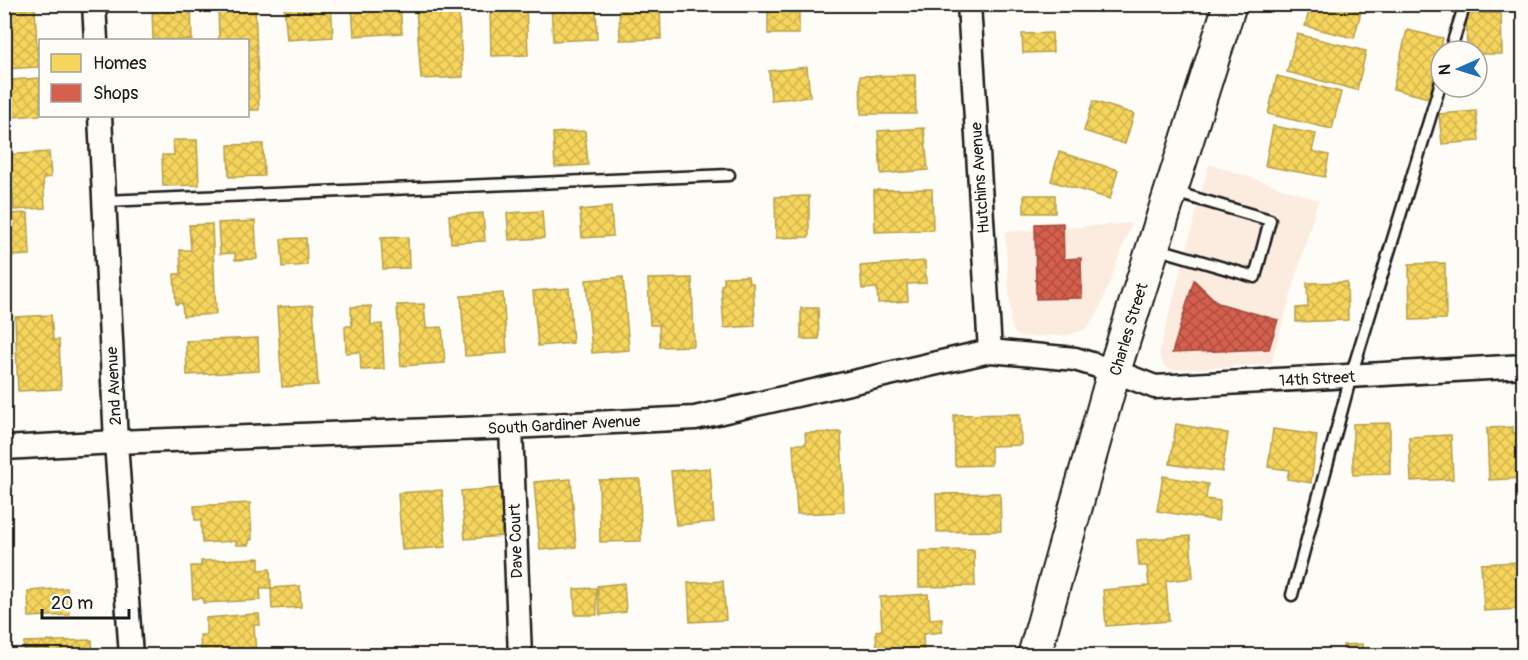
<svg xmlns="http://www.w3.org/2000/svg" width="1528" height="660" viewBox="0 0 1528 660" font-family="Pangolin,sans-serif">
<defs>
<pattern id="homes-cross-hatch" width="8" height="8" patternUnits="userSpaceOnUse" patternTransform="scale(1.5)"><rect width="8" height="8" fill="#f6d55c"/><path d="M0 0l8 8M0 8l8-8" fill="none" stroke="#d2b64f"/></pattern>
<pattern id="shops-cross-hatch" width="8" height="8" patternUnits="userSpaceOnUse" patternTransform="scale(1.5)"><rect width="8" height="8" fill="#d6604d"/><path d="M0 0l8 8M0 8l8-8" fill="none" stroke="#ad4e3f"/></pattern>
</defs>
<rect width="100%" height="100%" fill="#fdfcf7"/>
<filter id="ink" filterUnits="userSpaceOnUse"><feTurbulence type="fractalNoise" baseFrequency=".0167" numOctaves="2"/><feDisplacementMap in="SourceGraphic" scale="12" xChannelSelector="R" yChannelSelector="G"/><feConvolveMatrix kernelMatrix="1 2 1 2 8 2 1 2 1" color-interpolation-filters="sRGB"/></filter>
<g filter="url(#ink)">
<!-- built -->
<path fill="#fbecdf" d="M1209,164L1318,200L1271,364L1174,370L1164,366L1159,353Z
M1132,223L1098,313L1086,329L1069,335L1023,337L1015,334L1011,324L1005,232Z"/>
<!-- homes -->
<path fill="url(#homes-cross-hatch)" stroke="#b59e49" stroke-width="1.5" d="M152,4H191L192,40H153Z
M218,4H255L259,110H248V40H219Z
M284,4H331L333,37L287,40Z
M352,4H400L402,33L354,36Z
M431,4H458L463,77L421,79L416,8L431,7Z
M490,4H526L528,55L491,56Z
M551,4H596L597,39L553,41Z
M619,4H660L661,39L620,40Z
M768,4H830V8L799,9V34H768Z
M1116,4H1167V10Z
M1311,4H1363L1354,38L1305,26Z
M35,8L38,67L4,69V9Z
M1466,13H1501L1502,54H1477V51H1467Z
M1407,30L1443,38L1429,98L1393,89Z
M1052,33L1053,52L1023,53L1022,34Z
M1297,34L1366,51L1357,90L1287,72Z
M807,67L810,97L771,100L769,71Z
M915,75L916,114H861L860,76Z
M1277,76L1341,92L1332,129L1268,114Z
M40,78V115L12,117L11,80Z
M1093,101L1134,114L1125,144L1084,131Z
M1476,111L1479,141L1442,144L1439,114Z
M1273,126L1316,134L1312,151L1329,155L1325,177L1265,166Z
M924,128L928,170L881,174L878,131Z
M585,131L588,165L555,167L553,133Z
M173,140H197L199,185L163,186L162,155H174Z
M263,144L264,176L229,177L228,145Z
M49,152L51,177L43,178L45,208L14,210L13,196H4V155Z
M1059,152L1118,170L1110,199L1051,181Z
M932,189L933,230L875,232L874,190Z
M1024,195H1055V213H1024Z
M809,196V237L776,238L775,197Z
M611,207L613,236L582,238L580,210Z
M542,211L544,238L509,240L507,213Z
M28,213L30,255L9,256L8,214Z
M483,213L485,241L451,243L449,215Z
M255,221L257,259L235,260V253L220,254L218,223Z
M212,224L216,314L183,316L182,303L176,304L174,274H181L180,250H191L189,225Z
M408,237L409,268L383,269L381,238Z
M306,238L307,265L283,267L281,239Z
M925,261L926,283L907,284L908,301L878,303L877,288L862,289L860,266Z
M1445,263L1446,319L1410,320L1409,264Z
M748,276L749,283H753L755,326L724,328L721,285L724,284V277Z
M623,277L629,350L592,353L586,280Z
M692,278L694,346L660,347L659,325H650L648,279Z
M1347,282L1348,320L1296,322V308L1308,307L1307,283Z
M569,288L573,343L538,346L533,291Z
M503,293L507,353L465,356L461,296Z
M424,304L426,328L442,327L445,363L401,366L397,305Z
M313,305L318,385L282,387L277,307Z
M371,306V325L382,324L384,369L361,370L360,352L346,353L345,326H352L351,307Z
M801,308H818L819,339H801Z
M51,315L53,340H59L61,389L18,391L15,317Z
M258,338L259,371L187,375L186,341Z
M1020,414L1021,445L991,446V465L955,466L954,415Z
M1390,423V474L1353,475V424Z
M1176,424L1228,433L1222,472L1170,464Z
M1513,427V433H1518V450L1524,449V478L1489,480L1487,428Z
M1273,429L1317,435L1311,483L1287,479L1289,470L1268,467Z
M841,432L844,512L797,514L793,444H806L805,433Z
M1451,435L1453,479L1411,481L1409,437Z
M710,468L714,522L676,525L671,471Z
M1163,476L1208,484L1206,499L1220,501L1218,521L1157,511Z
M571,479L576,547L540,550L534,482Z
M640,479L641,541L600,542L599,480Z
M501,488L504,536L465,539L461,491Z
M442,490L446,547L402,550L398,493Z
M1000,493L1001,531L937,532L936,494Z
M250,503L252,540H249V545H236V541L202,543L201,520H195L194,506Z
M1190,536L1193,578L1166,581L1169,621L1106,626L1103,590L1149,586L1147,566H1139L1137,540Z
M974,550L975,586L919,587V551Z
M259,558V570L270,569L271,588H260L261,600L203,603V598L193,599L191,566H201V561Z
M1519,562L1521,609L1484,611L1481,564Z
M723,581L726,620L690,622L688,583Z
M624,583L626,612L600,615L597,586Z
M300,586L301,607L272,609L271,588Z
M67,588L69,615L29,617L28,591Z
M596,588L597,615H575L574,589Z
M928,594L930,619L942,618V632L923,634L924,656H877L876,631L882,630L880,597Z
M254,614H259L260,625H254L256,655L201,656L200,635H206V618Z
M92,640L93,656H24V642Z
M1362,644L1363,656H1344L1343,645Z"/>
<!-- shops -->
<path fill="url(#shops-cross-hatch)" stroke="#9e4c3e" stroke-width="1.5" d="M1063,223L1064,259L1081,258L1082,298L1036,299L1035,224Z
M1194,280L1218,303L1278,320L1269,349L1172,353Z"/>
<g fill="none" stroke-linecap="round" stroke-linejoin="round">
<defs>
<path id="service" d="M1450,51L1465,4
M104,201L729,175
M1155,248L1255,277L1270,220L1174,192
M1292,595L1351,376L1441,82"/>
<path id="minor" d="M94,4L96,40
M969,4L990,351
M100,116L116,442L131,656
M511,427L520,656
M4,448L116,442L511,427L695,418L990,351L1075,359L1114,371L1155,387L1524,366"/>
<path id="secondary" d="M1034,656L1114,371L1230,4"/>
</defs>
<!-- service casing -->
<use href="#service" stroke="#1c1c1c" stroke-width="15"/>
<!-- minor casing -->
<use href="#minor" stroke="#1c1c1c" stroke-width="27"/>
<!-- secondary casing -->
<use href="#secondary" stroke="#1c1c1c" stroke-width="36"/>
<!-- service -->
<use href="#service" stroke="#fdfcf7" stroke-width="10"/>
<!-- minor -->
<use href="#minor" stroke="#fdfcf7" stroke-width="22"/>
<!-- secondary -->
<use href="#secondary" stroke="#fdfcf7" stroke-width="32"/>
</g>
</g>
<g text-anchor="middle" stroke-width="6" stroke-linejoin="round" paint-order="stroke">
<!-- street labels -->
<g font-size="16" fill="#1c1c1c" stroke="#fdfcf7">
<text transform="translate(979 178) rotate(-94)" y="6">Hutchins Avenue</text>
<text transform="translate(1128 329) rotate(-73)" y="6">Charles Street</text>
<text transform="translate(1317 378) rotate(-3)" y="6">14th Street</text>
<text transform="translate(113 386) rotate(-93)" y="6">2nd Avenue</text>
<text transform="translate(564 424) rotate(-3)" y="6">South Gardiner Avenue</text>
<text transform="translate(515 541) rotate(-92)" y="6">Dave Court</text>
</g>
</g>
<!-- margin -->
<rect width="1528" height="660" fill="none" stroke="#fdfcf7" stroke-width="24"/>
<rect x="12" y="12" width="1504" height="636" fill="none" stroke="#1c1c1c" stroke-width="2" filter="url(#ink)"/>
<!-- legend -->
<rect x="39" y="39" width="210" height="78" fill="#fdfcf7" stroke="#a3a29f" stroke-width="1.5"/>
<rect x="51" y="54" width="30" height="18" fill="#f6d55c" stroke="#a3a29f" stroke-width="1.5"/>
<text x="93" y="69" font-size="18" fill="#1c1c1c">Homes</text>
<rect x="51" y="84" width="30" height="18" fill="#d6604d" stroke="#a3a29f" stroke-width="1.5"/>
<text x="93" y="99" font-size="18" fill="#1c1c1c">Shops</text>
<!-- north arrow -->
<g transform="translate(1459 69) rotate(267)"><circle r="28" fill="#fdfcf7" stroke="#a3a29f" stroke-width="1.5"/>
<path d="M0-4.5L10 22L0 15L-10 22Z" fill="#1f6fb2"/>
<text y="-9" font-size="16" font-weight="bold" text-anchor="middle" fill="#1c1c1c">N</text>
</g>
<!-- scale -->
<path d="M42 609v9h87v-9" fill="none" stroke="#1c1c1c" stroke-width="3"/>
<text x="51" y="609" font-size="18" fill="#1c1c1c" stroke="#fdfcf7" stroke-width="4.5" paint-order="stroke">20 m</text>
</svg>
